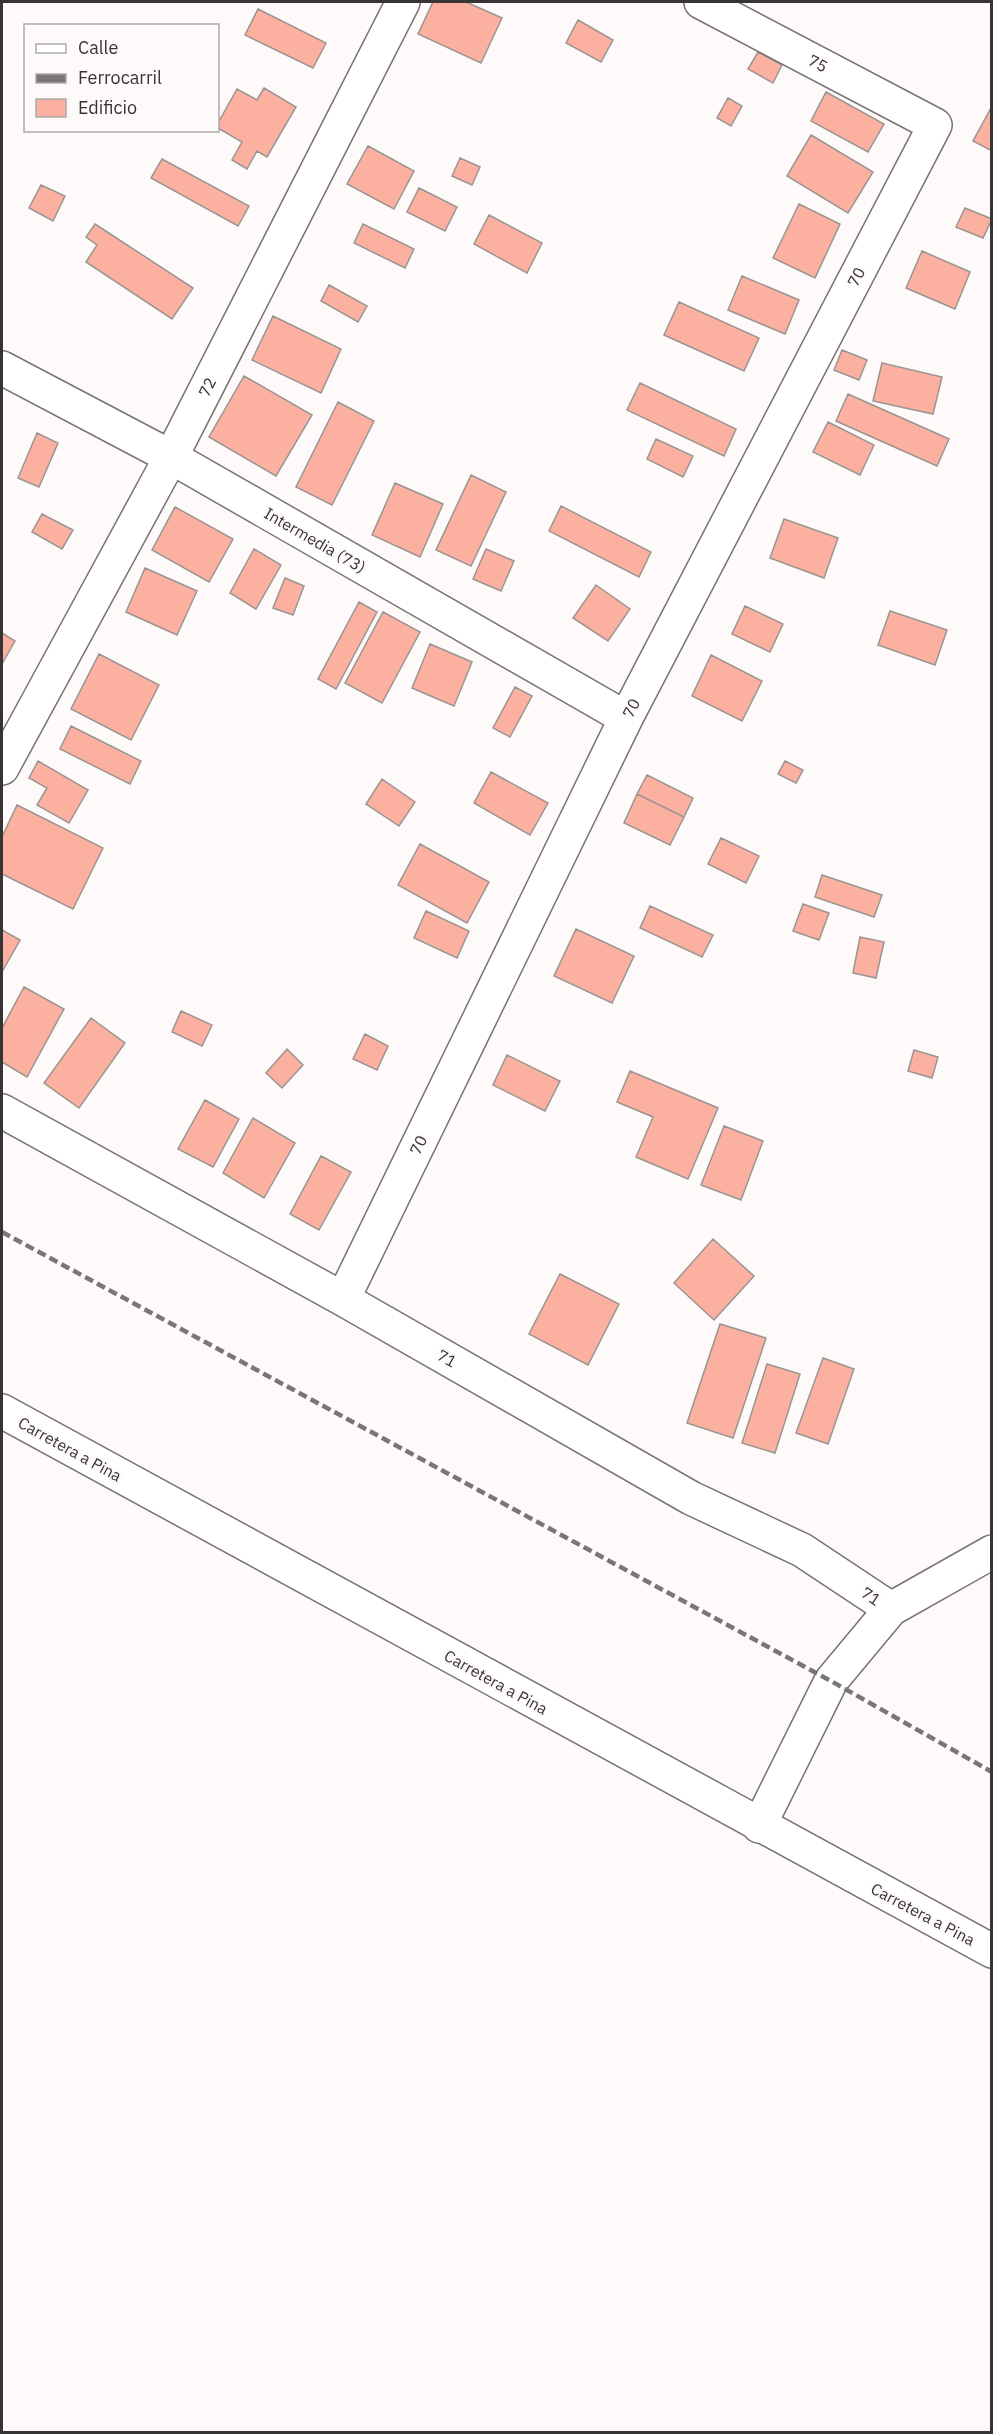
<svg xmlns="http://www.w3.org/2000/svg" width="993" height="2434" viewBox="0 0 993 2434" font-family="'IBM Plex Sans',sans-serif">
<rect width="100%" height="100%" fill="#fffafa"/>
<!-- building -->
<path fill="#fcb1a0" stroke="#9a9493" stroke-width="1.5" d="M433,2H466L502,18L481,63L418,34Z
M258,9L326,43L313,68L245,35Z
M578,20L613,40L601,62L566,43Z
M758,52L782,65L773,83L748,69Z
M264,88L296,107L267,157L257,151L247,169L232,160L242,142L218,128V123L237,89L257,100Z
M826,92L884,124L868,152L811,121Z
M728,98L742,106L731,126L717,118Z
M992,106V151L973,141Z
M811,135L873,172L848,213L787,176Z
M368,146L414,171L394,209L347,184Z
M460,158L480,167L472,185L452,176Z
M162,159L249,206L238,226L151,178Z
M41,185L65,196L53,221L29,208Z
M419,188L457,207L445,231L407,212Z
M799,204L840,224L815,278L773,258Z
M965,208L992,219L983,238L956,227Z
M489,215L542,243L527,273L474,244Z
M95,224L193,288L172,319L86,262L97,245L86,237Z
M363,224L414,249L405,268L354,243Z
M922,251L970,272L955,309L906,288Z
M742,276L799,300L785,334L728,310Z
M329,285L367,306L358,322L321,301Z
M679,302L759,338L744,371L664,335Z
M273,316L341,349L321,393L252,360Z
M842,350L867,360L859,380L834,370Z
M882,363L942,377L933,414L873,401Z
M244,376L312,415L276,476L209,437Z
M640,383L736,429L724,456L627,410Z
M848,394L949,439L937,466L836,421Z
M338,402L374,421L332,505L296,487Z
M828,422L874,445L860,475L813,452Z
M37,433L58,443L39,487L18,478Z
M656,439L693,456L683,477L647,459Z
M471,475L506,492L471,566L436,550Z
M395,483L443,504L420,557L372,535Z
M561,506L651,552L639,577L549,531Z
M175,507L233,539L209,582L152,550Z
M42,514L73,530L62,549L32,532Z
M784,519L838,538L824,578L770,558Z
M254,549L281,565L256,609L230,593Z
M486,549L514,561L501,591L473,579Z
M145,568L197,591L177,635L126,612Z
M285,578L304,586L293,615L273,608Z
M596,585L630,609L608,641L573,618Z
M359,602L377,612L336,689L318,679Z
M745,606L783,624L770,652L732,634Z
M890,611L947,630L935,665L878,645Z
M383,612L420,632L382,703L345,683Z
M2,633L15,641L2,664Z
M430,644L472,662L454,706L412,688Z
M99,654L159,685L131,740L71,709Z
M711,655L762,681L742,721L692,696Z
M515,687L532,696L510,737L493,728Z
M71,726L141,761L130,784L60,749Z
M38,761L88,790L69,823L37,805L47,788L29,778Z
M785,761L803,770L796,783L778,774Z
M491,772L548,803L530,835L474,803Z
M647,775L693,798L684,817L637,794Z
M382,779L415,802L399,826L366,804Z
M637,794L684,817L670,845L624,823Z
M17,805L103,848L73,909L2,874V837Z
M721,838L759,856L746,883L708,864Z
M420,844L489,882L467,923L398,885Z
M822,875L882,895L874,917L815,897Z
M803,904L829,913L819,940L793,931Z
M650,906L713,935L702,957L640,928Z
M426,911L469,931L457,958L414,938Z
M576,929L634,956L612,1003L554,976Z
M2,930L20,940L2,972Z
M860,937L884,942L876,978L853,973Z
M24,987L64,1009L27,1077L2,1062V1028Z
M181,1011L212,1025L202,1046L172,1032Z
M91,1018L125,1043L79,1108L44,1083Z
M365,1034L388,1046L377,1070L353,1059Z
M287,1049L303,1065L282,1088L266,1073Z
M914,1050L938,1057L932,1078L908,1071Z
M507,1055L560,1081L545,1111L493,1085Z
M630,1071L718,1108L688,1179L636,1157L653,1117L617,1102Z
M205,1100L239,1119L213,1167L178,1149Z
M253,1118L295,1143L264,1198L223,1173Z
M724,1126L763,1141L741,1200L701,1185Z
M321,1156L351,1172L319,1230L290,1214Z
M713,1239L754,1276L714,1320L674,1283Z
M560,1274L619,1304L588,1365L529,1334Z
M720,1324L766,1338L733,1438L687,1423Z
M823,1358L854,1369L828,1444L796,1433Z
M767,1364L800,1374L775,1453L742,1443Z"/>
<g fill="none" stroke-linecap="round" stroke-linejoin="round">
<defs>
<path id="minor" d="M2,368L171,457L626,718
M2,768L171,457L403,2
M2,1111L343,1299L691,1498L802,1550L891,1609
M343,1299L626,718L935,125L701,2
M759,1826L831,1681L891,1609L992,1552"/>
<path id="tertiary" d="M2,1411L992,1951"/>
</defs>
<!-- minor casing -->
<use href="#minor" stroke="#787273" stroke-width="36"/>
<!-- tertiary casing -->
<use href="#tertiary" stroke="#787273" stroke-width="36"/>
<!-- minor -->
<use href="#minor" stroke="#fff" stroke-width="33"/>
<!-- tertiary -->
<use href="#tertiary" stroke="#fff" stroke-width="33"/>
<!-- rail -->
<path stroke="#797676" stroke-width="4.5" stroke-dasharray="9 4.5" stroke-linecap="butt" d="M2,1232L831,1681L992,1772"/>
</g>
<g text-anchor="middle" stroke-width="5" stroke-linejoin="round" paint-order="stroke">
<!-- street labels -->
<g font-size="16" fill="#373435" stroke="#fffafa">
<text transform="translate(818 63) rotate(28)" y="6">75</text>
<text transform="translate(856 277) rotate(-62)" y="6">70</text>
<text transform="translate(207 387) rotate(-63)" y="6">72</text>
<text transform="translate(315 540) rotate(30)" y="6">Intermedia (73)</text>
<text transform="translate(631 708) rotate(-63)" y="6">70</text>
<text transform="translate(418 1145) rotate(-64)" y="6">70</text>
<text transform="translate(447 1358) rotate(30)" y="6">71</text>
<text transform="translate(70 1449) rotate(29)" y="6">Carretera a Pina</text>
<text transform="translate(871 1596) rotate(34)" y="6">71</text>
<text transform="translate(496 1682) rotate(29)" y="6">Carretera a Pina</text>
<text transform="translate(923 1914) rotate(28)" y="6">Carretera a Pina</text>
</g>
</g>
<!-- border -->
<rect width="993" height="2434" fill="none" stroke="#373435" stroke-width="6"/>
<!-- legend -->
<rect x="24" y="24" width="195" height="108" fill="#fffafa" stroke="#afabab" stroke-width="1.5"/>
<rect x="36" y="44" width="30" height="9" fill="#ffffff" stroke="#afabab" stroke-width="1.5"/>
<text x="78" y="54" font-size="18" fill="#373435">Calle</text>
<rect x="36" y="74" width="30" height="9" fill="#797676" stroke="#afabab" stroke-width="1.5"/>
<text x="78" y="84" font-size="18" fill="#373435">Ferrocarril</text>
<rect x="36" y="99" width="30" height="18" fill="#fcb1a0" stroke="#afabab" stroke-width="1.5"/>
<text x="78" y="114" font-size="18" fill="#373435">Edificio</text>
</svg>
